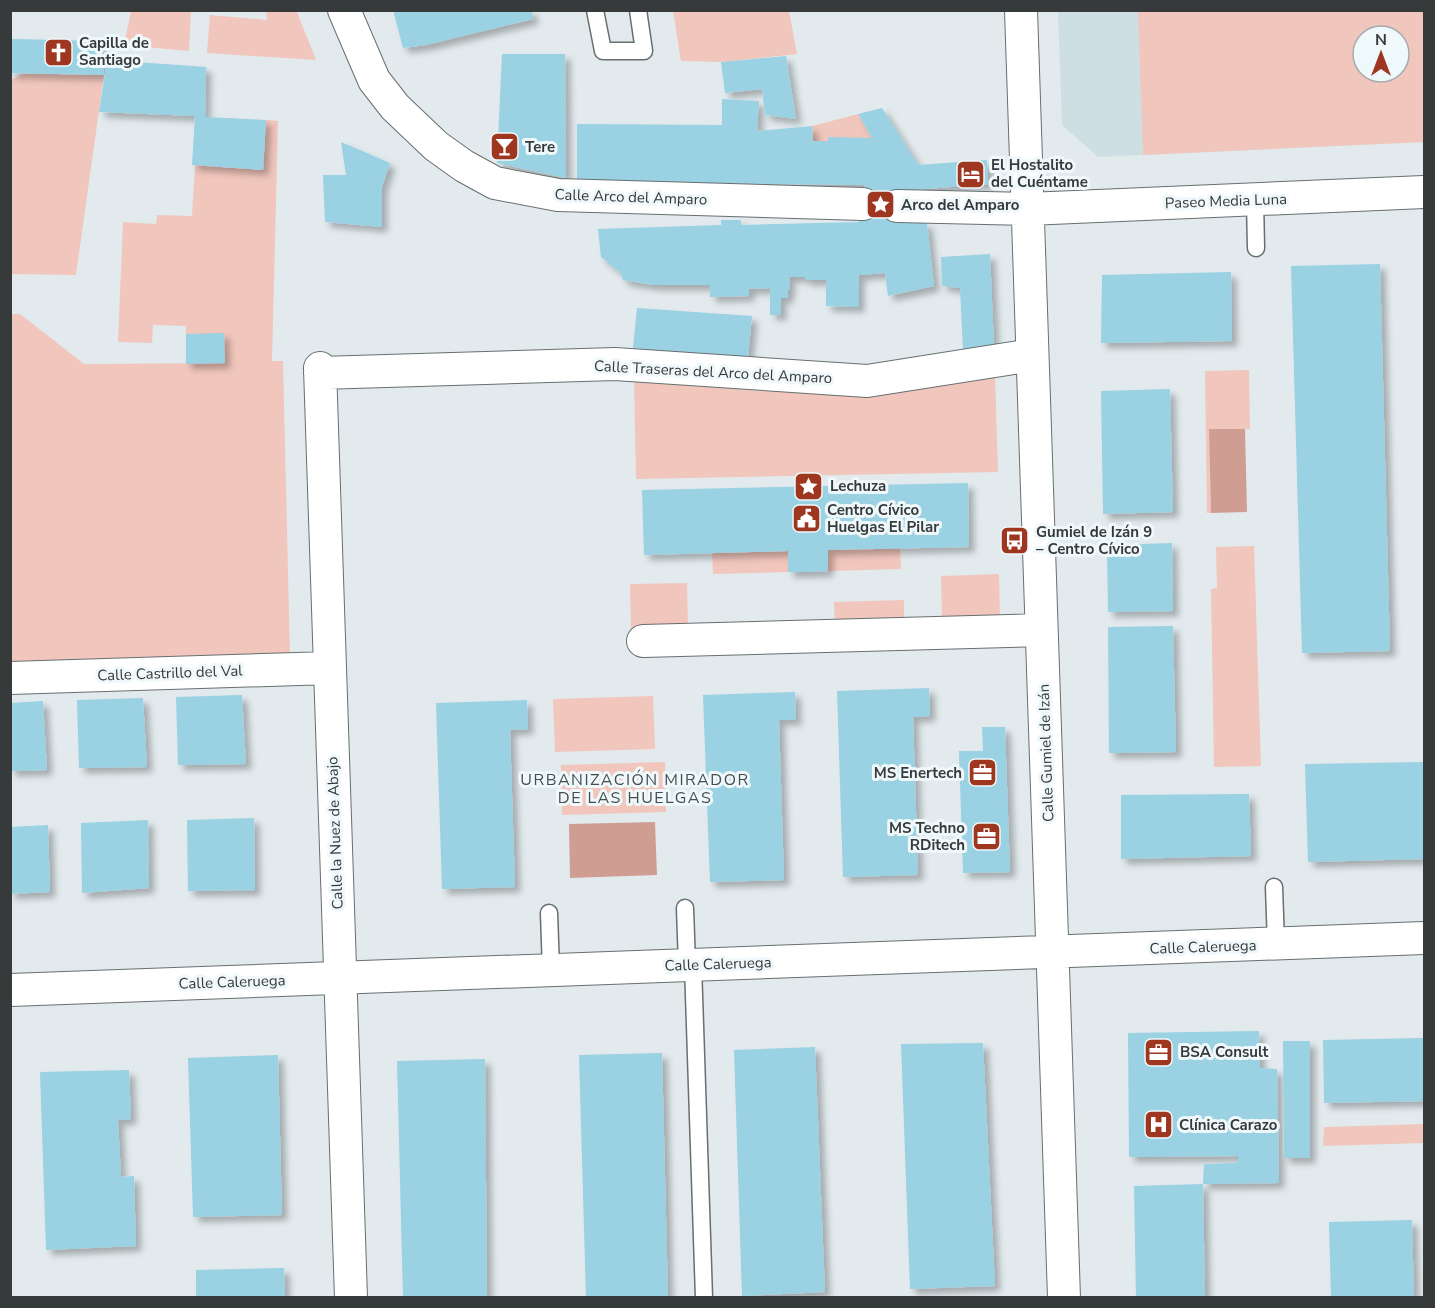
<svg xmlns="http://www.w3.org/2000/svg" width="1435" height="1308" viewBox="0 0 1435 1308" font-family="'Nunito Sans',sans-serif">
<defs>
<filter id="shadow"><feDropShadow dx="5.5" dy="5.5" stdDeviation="3" flood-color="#0004"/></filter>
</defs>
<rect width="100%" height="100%" fill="#e2eaed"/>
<!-- built -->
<path fill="#cedfe4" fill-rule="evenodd" d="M1058,11H1424V142L1098,157L1062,125ZM1363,36H1399V72H1363Z"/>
<!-- green -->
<path fill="#f1c6bc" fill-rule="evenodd" d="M131,11H191L189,51L124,45Z
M266,11L297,12L316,60L207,53L210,15L267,20Z
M673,11H789L797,54L721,62L681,61Z
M1138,11H1424V142L1143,155ZM1363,36H1399V72H1363Z
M24,74L104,75L76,275L11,274L10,80Z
M858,114L872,138H828V141H813L812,126Z
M266,120L278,121L272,361H283L290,656L11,664L10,314H20L84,364L224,363V334H186V326L153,325L152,343L118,342L123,222L156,224L157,215L192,216L195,165L263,170Z
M1249,370L1250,429L1209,430L1211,513H1207L1205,371Z
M995,376L998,472L636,479L634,381L763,391L870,395Z
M1254,546L1261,766L1214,767L1211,589L1217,588L1216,547Z
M900,548L901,569L828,571V550Z
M788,551V572L713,574L712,553Z
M999,574L1000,621L942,623L941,576Z
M687,583L688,630L631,631L630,584Z
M904,600V624L835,626L834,602Z
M653,696L655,749L555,752L553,699Z
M665,762L666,812L562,815L561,765Z
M1424,1124V1143L1323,1146L1324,1127Z"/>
<!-- water -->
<path fill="#cf9d92" d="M1209,429H1245L1247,512L1211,513Z
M655,822L657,875L570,878L569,824Z"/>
<!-- building -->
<path fill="#9ad1e3" filter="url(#shadow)" d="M393,10H532L533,19L426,45L403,48Z
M12,39L104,41V75L10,73Z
M502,54H565L566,178L497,163Z
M786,56L796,119L765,115L762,89L725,93L721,62Z
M107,60L206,67L205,117L266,120L263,170L192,165L195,116L99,112Z
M722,99L759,101L757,131L812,126L813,141H828V137L872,138L858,114L882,108L918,165L987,160L988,184L901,191L896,220L927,223L934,286L888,296L885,273L859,275V307L826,306V280H805V277H789L790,290H788V298H781V315H770V288L749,289V296L710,297V285H653L623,280L621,273L601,257L598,229L721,225V220H741V225L859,222L865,185H863L592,182L577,179V124L722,125Z
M341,142L390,163L382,187V227L325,222L323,175H346Z
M990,254L994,347L963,351L960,288L942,286L941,257Z
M1380,264L1390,651L1302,653L1291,266Z
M1231,272L1232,341L1101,343L1102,275Z
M637,308L752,316L748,357L633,348Z
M224,333L225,363L186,364V334Z
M1170,389L1173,512L1103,514L1101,391Z
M968,483L969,547L828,550V571L808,572H788V551L644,555L642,490Z
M1172,543L1173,611L1108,612L1107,545Z
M1173,626L1176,752L1109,753L1108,627Z
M929,688L930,716L913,717L918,875L843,877L837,691Z
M795,692L796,720H779L784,880L710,882L703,695Z
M242,695L246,764L178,765L176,697Z
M143,698L147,767L79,768L77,700Z
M527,700L528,729L510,730L515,887L442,889L436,703Z
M43,701L47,770L10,771V703Z
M982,727H1005L1010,872L963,873L959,751H983Z
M1424,762V859L1308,862L1305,764Z
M1249,794L1251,856L1121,859V795Z
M254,818L255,890L188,891L187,820Z
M148,820L149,888L82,893L81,823Z
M48,825L50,892L10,894V827Z
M1259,1031L1260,1068L1277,1069L1279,1183L1203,1184L1204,1164L1238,1163V1156L1129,1157L1128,1033Z
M1424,1038V1101L1324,1103L1323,1040Z
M1283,1041H1310V1158H1284Z
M983,1043L995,1286L910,1289L901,1044Z
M815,1047L825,1292L742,1296L734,1050Z
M662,1053L668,1298H586L579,1055Z
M278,1055L282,1215L193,1217L188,1058Z
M485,1059L487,1298H403L397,1061Z
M129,1070L131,1119L118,1120L121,1177L134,1176L136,1246L46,1250L40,1072Z
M1203,1184L1205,1298H1136L1134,1186Z
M1412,1220L1414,1298H1331L1329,1222Z
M284,1268L285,1298H196V1270Z"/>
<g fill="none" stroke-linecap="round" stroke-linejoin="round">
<defs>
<path id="lane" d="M595,10L603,51H644L638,10
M1255,200L1256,248
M1274,887L1276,944
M685,908L687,965
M549,913L551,970
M693,965L704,1298"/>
<path id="street" d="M344,10L374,80L395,107L436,146L464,166L495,183L558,195L863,204
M1021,10L1064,1298
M897,206L1028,209L1424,192
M320,368L351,1298
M320,373L615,364L867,381L1032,355
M643,641L1041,630
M10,678L330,668
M10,990L1424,938"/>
</defs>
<!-- lane casing -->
<use href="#lane" stroke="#676f71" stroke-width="19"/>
<!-- street casing -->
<use href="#street" stroke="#676f71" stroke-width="34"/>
<!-- lane -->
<use href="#lane" stroke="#fff" stroke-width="16"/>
<!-- street -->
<use href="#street" stroke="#fff" stroke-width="32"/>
</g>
<!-- icons -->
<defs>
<symbol id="church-square" viewBox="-11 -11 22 22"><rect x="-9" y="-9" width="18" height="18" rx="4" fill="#9f361f" stroke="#eff8fa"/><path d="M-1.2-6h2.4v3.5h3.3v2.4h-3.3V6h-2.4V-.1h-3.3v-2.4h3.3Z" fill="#fff"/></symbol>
<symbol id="bar-square" viewBox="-11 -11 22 22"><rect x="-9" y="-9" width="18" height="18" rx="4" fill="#9f361f" stroke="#eff8fa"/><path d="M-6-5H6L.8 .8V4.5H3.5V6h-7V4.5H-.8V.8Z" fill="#fff"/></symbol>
<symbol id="hotel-square" viewBox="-11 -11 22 22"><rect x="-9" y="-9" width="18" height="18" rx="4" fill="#9f361f" stroke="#eff8fa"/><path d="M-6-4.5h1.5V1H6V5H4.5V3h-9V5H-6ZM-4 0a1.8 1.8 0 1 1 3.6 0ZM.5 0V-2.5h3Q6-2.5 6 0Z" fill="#fff"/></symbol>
<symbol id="sight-square" viewBox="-11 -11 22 22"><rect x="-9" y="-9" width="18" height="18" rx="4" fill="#9f361f" stroke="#eff8fa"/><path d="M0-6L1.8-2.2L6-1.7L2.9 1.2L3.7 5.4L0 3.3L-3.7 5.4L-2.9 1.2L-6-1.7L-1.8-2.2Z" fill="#fff"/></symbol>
<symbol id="civic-square" viewBox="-11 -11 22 22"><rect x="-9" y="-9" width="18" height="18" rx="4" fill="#9f361f" stroke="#eff8fa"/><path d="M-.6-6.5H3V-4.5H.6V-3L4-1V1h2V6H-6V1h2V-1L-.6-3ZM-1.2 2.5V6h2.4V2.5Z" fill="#fff"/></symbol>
<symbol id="bus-square" viewBox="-11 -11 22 22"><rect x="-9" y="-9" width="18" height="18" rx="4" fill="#9f361f" stroke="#eff8fa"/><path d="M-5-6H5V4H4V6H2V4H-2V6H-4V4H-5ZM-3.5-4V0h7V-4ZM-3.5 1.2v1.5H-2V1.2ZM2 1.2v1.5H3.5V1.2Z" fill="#fff"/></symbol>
<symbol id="office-square" viewBox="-11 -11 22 22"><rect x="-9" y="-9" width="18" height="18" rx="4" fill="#9f361f" stroke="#eff8fa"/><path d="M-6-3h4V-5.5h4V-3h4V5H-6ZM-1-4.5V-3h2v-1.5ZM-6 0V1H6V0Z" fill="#fff"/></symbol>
<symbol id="hospital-square" viewBox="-11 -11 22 22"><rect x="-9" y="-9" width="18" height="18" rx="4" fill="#9f361f" stroke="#eff8fa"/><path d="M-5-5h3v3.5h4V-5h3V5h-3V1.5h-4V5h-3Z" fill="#fff"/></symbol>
</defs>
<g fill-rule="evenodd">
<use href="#church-square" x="42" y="36" width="33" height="33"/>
<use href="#bar-square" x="488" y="130" width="33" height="33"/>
<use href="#hotel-square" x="954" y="158" width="33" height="33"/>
<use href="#sight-square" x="864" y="188" width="33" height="33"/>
<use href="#sight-square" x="792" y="470" width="33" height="33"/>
<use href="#civic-square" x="790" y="502" width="33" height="33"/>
<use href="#bus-square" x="998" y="524" width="33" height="33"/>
<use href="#office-square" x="966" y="756" width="33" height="33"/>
<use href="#office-square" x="970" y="820" width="33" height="33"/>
<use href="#office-square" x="1142" y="1036" width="33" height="33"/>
<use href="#hospital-square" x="1142" y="1108" width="33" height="33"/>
</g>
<g text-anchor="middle" stroke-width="6" stroke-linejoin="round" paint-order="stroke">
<!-- poi labels -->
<g font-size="15" font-weight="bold" fill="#373a3b" stroke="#eff8fa" text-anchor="start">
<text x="79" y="48">Capilla de<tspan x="79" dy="17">Santiago</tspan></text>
<text x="525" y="152">Tere</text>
<text x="991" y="170">El Hostalito<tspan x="991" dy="17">del Cuéntame</tspan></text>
<text x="901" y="210">Arco del Amparo</text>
<text x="830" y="491">Lechuza</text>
<text x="827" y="515">Centro Cívico<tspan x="827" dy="17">Huelgas El Pilar</tspan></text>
<text x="1036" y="537">Gumiel de Izán 9<tspan x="1036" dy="17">– Centro Cívico</tspan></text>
<text x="962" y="778" text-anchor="end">MS Enertech</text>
<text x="965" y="833" text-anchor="end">MS Techno<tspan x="965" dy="17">RDitech</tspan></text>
<text x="1180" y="1057">BSA Consult</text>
<text x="1179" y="1130">Clínica Carazo</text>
</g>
<!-- street labels -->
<g font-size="15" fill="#373a3b" stroke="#eff8fa">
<text transform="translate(631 197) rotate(2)" y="5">Calle Arco del Amparo</text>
<text transform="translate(1226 201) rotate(-2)" y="5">Paseo Media Luna</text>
<text transform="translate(713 372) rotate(3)" y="5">Calle Traseras del Arco del Amparo</text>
<text transform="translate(170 673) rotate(-2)" y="5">Calle Castrillo del Val</text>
<text transform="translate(1046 753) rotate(-92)" y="5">Calle Gumiel de Izán</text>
<text transform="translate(335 833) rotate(-92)" y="5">Calle la Nuez de Abajo</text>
<text transform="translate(1203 947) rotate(-2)" y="5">Calle Caleruega</text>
<text transform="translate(718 964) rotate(-2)" y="5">Calle Caleruega</text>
<text transform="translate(232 982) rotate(-2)" y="5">Calle Caleruega</text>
</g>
<!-- neighbourhood labels -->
<g font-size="16" letter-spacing="1.5" fill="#464d4f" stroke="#eff8fa">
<text x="635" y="785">URBANIZACIÓN MIRADOR<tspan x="635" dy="18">DE LAS HUELGAS</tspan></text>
</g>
</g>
<!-- border -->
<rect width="1435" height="1308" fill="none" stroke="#373a3b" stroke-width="24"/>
<!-- north arrow -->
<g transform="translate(1381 54)"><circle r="28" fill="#eff8fa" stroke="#a5acae" stroke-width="1.5"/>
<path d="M0-4.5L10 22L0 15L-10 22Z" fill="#9f361f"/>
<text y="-9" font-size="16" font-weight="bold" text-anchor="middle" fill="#373a3b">N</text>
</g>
</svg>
